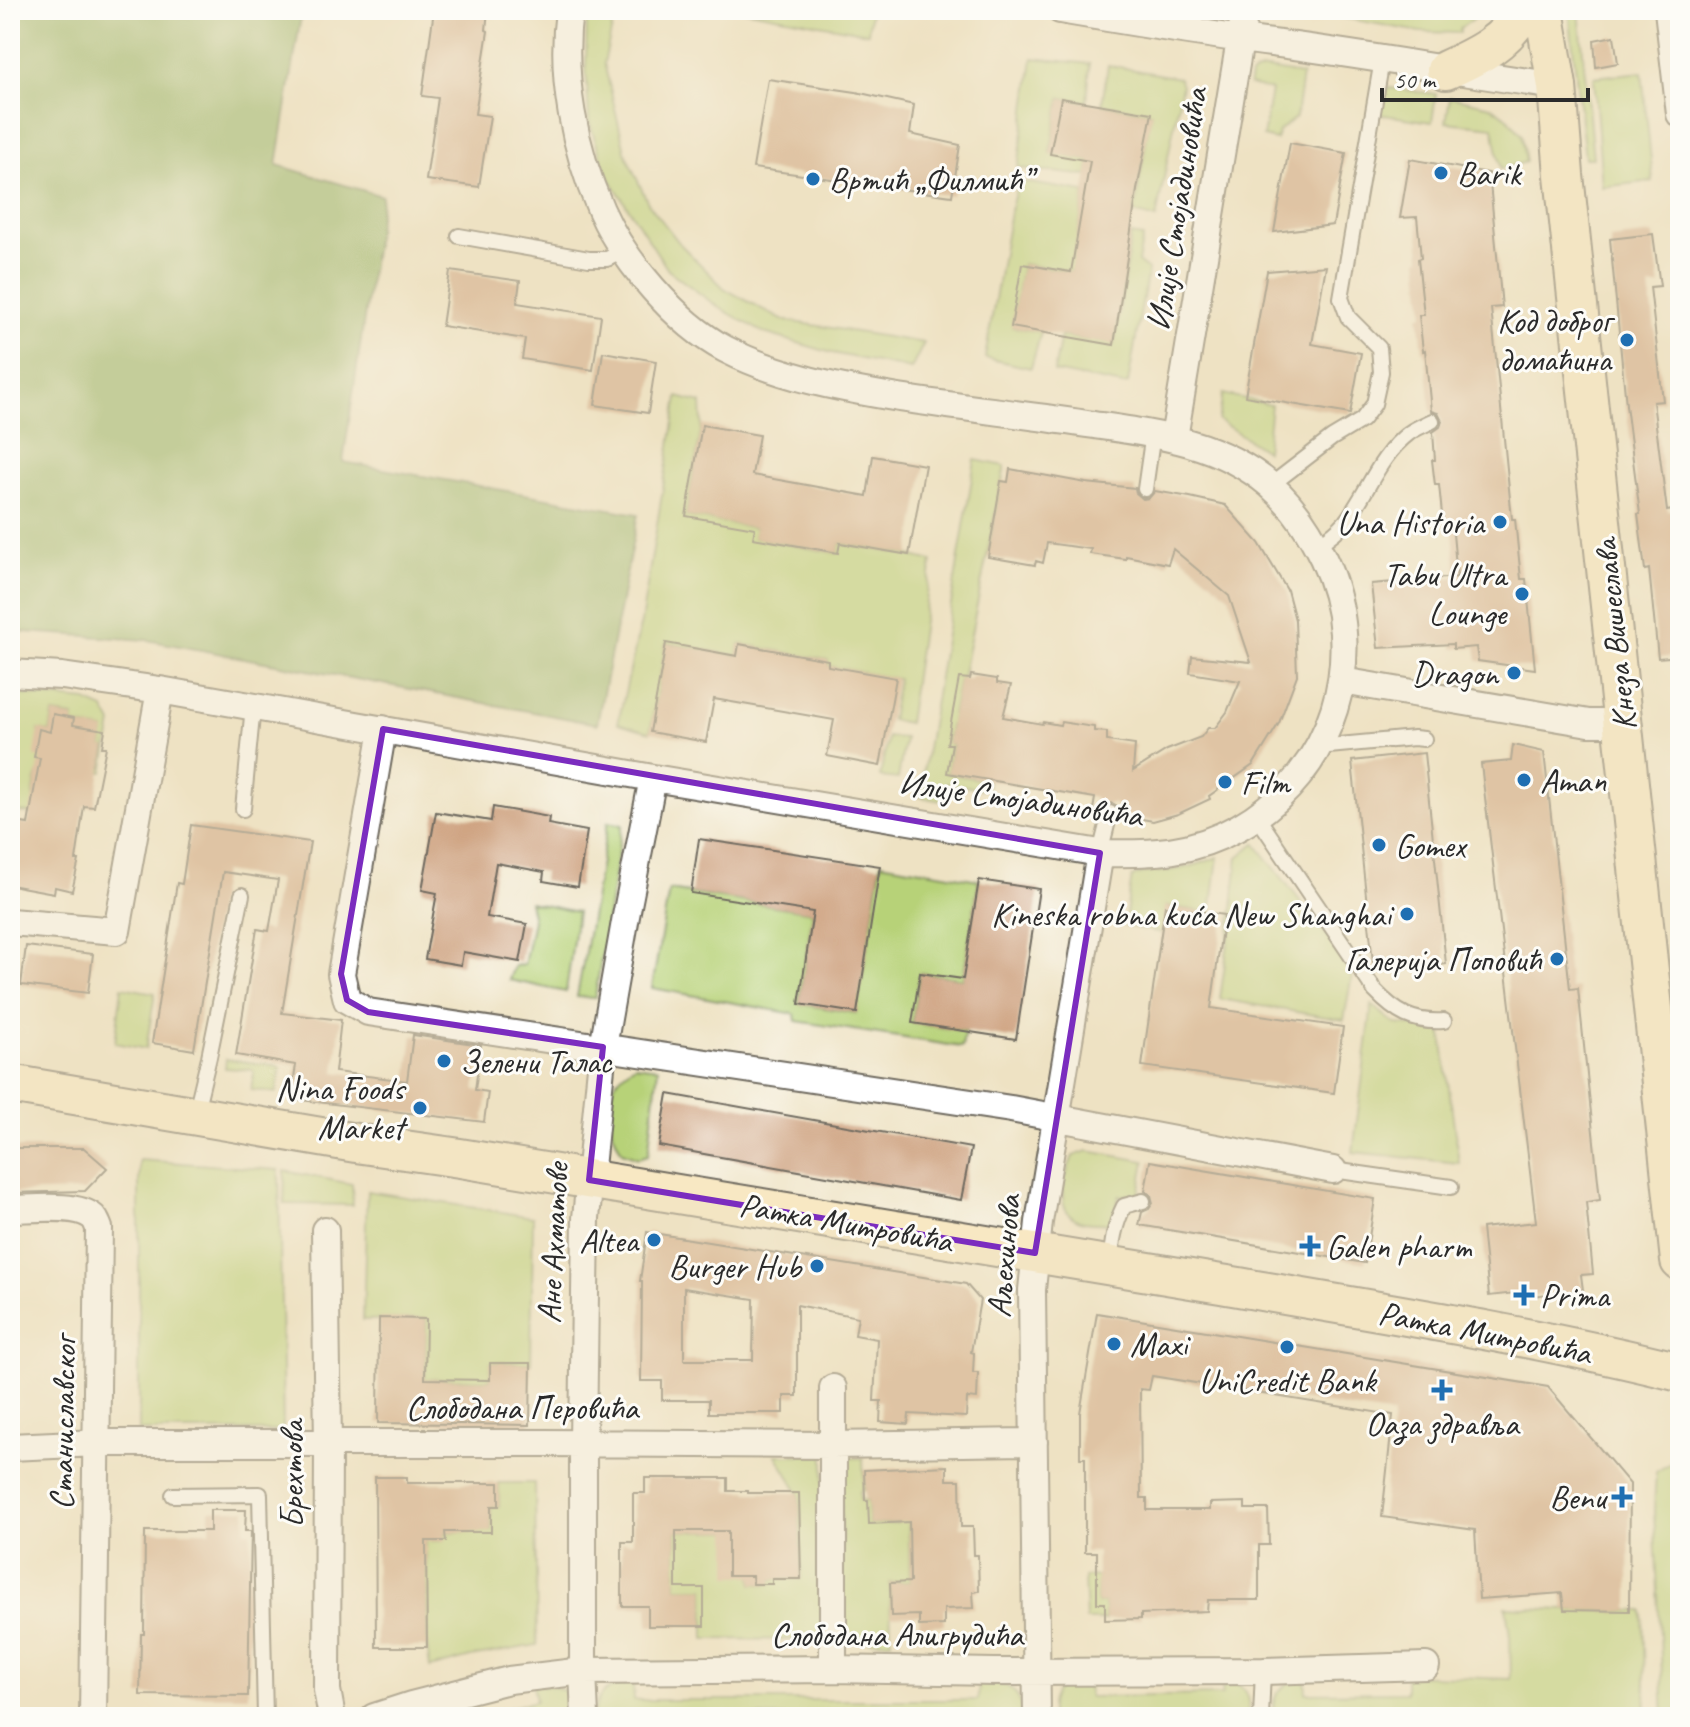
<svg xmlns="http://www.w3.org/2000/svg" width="1690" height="1727" viewBox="0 0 1690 1727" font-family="Caveat,sans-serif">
<rect width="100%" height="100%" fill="#fdfcf7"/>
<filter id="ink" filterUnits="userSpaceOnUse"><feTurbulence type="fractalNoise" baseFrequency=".0125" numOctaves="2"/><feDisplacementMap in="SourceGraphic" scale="16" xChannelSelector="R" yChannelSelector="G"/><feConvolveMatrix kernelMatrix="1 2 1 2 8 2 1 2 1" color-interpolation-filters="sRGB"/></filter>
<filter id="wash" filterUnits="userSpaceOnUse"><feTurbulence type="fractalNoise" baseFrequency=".006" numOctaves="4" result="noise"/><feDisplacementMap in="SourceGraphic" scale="32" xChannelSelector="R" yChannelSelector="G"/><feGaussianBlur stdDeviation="1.8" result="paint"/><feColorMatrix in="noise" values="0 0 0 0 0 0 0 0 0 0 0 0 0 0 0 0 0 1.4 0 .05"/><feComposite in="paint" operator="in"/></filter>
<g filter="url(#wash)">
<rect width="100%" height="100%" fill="#eee2c3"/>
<!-- green -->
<path fill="#b7d278" stroke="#717e52" stroke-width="2" d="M587,10H616L604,63L626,155L648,203L681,245L725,289L782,320L924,343L911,369L832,353L764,333L718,307L668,270L606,173L589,121L586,65Z
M743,10H871L868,33Z
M1288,10H1483L1480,15L1460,28V33L1420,32L1339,17Z
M1569,10H1579L1593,158H1585Z
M1033,58L1090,64L1087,102L1061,98L1050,153L1091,161L1088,176L1018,168Z
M1108,65L1179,78L1182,85L1156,219L1134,213L1151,113L1102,104Z
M1268,69L1302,75L1296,117L1279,131L1276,140L1263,137L1271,90L1249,85C1248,73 1257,70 1268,69Z
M1642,72L1653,181L1602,187L1594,77Z
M1383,87L1436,94L1432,122L1377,114Z
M1450,97L1491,106L1508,118L1522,135L1526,162L1501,169L1493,127L1446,122Z
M1018,181L1085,192L1072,272L1022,264L1012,327L1041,332L1031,368L985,358L1010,212Z
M1131,235L1143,237L1138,262L1148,270L1128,384L1123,385L1054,372L1061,336L1114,344Z
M1223,394L1271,405L1266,451L1218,420Z
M678,397L701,403L702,425L686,516L755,528L754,538L837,553L840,543L909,555L932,561L908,723L891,720L898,679L828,666V660L740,644L737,656L666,643L650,732L618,723L641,622Z
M975,460L1005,466L962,679H959L947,743L952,744L947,773L988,781L987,790L947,783L943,801L919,797Z
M10,693L86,701L104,709L112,724L103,772L93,771L103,766L106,748L102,747L104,730L73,725L74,717L53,714L50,732L39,730L44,759L36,779L33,795L36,814L10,811Z
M888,737L905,738L898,779L880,777Z
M608,822L622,825L595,998L577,997Z
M1255,843L1353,969L1344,1020L1220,999L1233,907L1238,857Z
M1218,857L1211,913L1166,906L1163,933L1124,926L1132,877C1143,871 1153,873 1165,871C1183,869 1201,864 1218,857Z
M881,863L979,880L963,979L920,973L912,1023L965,1031L962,1047L796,1021L795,1014L652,988L669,890L813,912L799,1004L856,1013Z
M529,902L577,912L566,992L509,980L514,966L524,965L533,920Z
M122,987L155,993L146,1049L115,1043Z
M1372,1005L1395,1024L1441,1028L1459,1163L1353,1152Z
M226,1059L279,1066L281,1068L276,1093L251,1090L254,1070L225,1068Z
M635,1065L658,1068L648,1155L638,1158L622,1152C605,1120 599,1085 635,1065Z
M1088,1151L1145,1161L1139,1195L1119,1196L1113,1223C1102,1223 1084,1225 1074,1218C1054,1205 1066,1172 1073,1156Z
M139,1160L279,1170L283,1431H139Z
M285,1171L352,1184L353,1205L284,1204Z
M367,1191L533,1217L531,1363H491L490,1380L425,1379L426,1319L363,1320Z
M776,1455H824L822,1640L705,1639L704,1588H676V1531H728L752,1576L753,1584H771L772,1579H801L799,1493Z
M841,1458H863L864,1490L860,1491V1500H868L869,1524L898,1523V1508H908L910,1582L890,1583L891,1641L842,1642Z
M1675,1460L1680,1596V1717H1664L1654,1510L1656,1472Z
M499,1483H535L537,1645L471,1657L430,1668L427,1647L426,1541H445V1532L491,1531V1506H499Z
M1098,1576L1097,1603H1105V1620H1086L1084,1577Z
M1506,1607L1564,1610L1643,1611L1646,1717H1274C1269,1693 1285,1682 1305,1676L1306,1693L1406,1692V1675L1511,1679L1510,1636Z
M1223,1677C1243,1683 1252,1695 1247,1717H1052C1046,1691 1065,1680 1088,1679L1089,1697L1222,1695Z
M633,1683L634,1700H978L979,1683C1006,1683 1019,1685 1023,1716L593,1717C597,1691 608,1685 633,1683Z
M533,1685C559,1686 572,1687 575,1717H473L536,1701Z"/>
<!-- forest -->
<path fill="#91b468" stroke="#5e704a" stroke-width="2" d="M10,10H302L277,165L382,196L343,462L638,514L597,724L147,640L10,631Z"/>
<g id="blocks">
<!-- building -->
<path fill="#cda07e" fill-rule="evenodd" d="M434,10H488L486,30L488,31L475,114L490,116L479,187L426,180L438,98L422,96Z
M1614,36L1618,63L1596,67L1594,40Z
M768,79L856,92L914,105L910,134L960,145L952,196L753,168Z
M1061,98L1152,113L1137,190L1114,345L1011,327L1022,264L1071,272L1090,161L1050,154Z
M1290,143L1346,153L1333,225L1274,232Z
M1410,159L1489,173L1502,307L1491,308L1512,519H1515L1521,579H1526L1535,669L1478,661L1476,647L1453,649V644L1378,648L1371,584L1457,577L1452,523L1443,524L1439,485H1435L1432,460H1435L1433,432L1440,427L1442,421L1438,413L1431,411L1425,350L1423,351L1419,315H1424L1418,259L1421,258L1417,217L1400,218Z
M1653,234L1660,286L1650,287L1663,401L1653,402L1667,511L1678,509L1680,528V656L1658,658L1649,569L1645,570L1638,514H1640L1626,405L1610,239Z
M1326,266L1312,344L1361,353L1350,414L1245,396L1267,271Z
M450,271L520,281L517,303L601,316L593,370L522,359L525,339L442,326Z
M603,352L656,361L648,413L595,405Z
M702,425L759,435L752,475L867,496L873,456L925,465L909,555L840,543L838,553L799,546L753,538L755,528L686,516Z
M1010,469L1086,483L1135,488L1136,493L1143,499L1149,498L1155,491L1190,497L1225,505L1259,543L1287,590L1295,620L1297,675L1279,723L1253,765L1209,796L1210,799L1178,814L1153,821L1120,815L1117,806L1112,803L1103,806L1100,811L1093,810L1095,798L947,773L952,744H947L959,678L970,679L971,675L997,679V683L1011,685L1003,717L1042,724L1043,722L1060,725L1061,722L1094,727V731L1107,732V741L1135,745L1133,771L1167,750L1201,737L1208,728H1215L1227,712L1240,681L1190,673L1192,656L1251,662L1229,596L1173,549L1168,564L1126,556V559L1090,554L1091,549L1047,543L1043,563L1036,561L1035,565L988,557L1001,481L1008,482Z
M666,643L737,656L739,644L828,660V666L896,678L880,766L827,756L834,720L714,699L706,742L650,732Z
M53,714L74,718L73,725L105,730L102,747H106L94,807L84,806L76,860H79L72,891L55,887L54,893L10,885V821L28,824L40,758L34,757L39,729L50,732Z
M1513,745L1544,752L1570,989L1578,988L1600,1200L1586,1202L1593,1274L1581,1275L1583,1290L1515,1298V1293L1489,1296L1482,1228L1536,1222L1481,764L1511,761Z
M1424,753L1446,964L1374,972L1352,761Z
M493,807L549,817L548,824L587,831L578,887L543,881L544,872L496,863L487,917L527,924L520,962L463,952L461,965L425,959L437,893L422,890L436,812L491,821Z
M191,825L310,842L282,1013L341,1020L335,1072L407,1081L413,1035L481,1045L475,1090L488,1092L484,1122L291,1099L296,1065L236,1055L257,929L269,931L278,880L223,872L194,1050L152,1043L177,883L182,884Z
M699,839L880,866L857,1013L799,1004L813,912L691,893Z
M979,880L1039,889L1016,1039L912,1023L920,973L963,979Z
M1165,906L1224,915L1211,1008L1343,1027L1334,1093L1142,1066Z
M26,946L93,954L88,993L21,985Z
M668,1094L971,1148L961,1200L659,1146Z
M10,1148H84L107,1168L85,1191L10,1193Z
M1150,1161L1375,1199L1365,1263L1139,1225L1142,1212L1149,1209L1153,1203L1151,1195L1145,1191Z
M647,1232L966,1284L980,1300L971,1352L974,1353L973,1373H978L977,1399L967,1398L966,1417L909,1414L908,1424L880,1422L881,1401H874L877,1339L855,1335L858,1317L797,1305V1396H784V1413H709V1400H662V1381H641L642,1281H640ZM684,1288L754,1299L753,1360H684Z
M1097,1313L1548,1387L1630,1484L1629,1611L1564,1610L1562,1593L1479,1599L1475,1530L1382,1517L1393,1415L1152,1376L1149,1390L1140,1389L1141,1498H1147V1510H1210V1503L1245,1502V1509H1268L1269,1545H1259V1600H1208L1207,1611L1141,1614V1619L1105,1620V1603H1097V1552H1085V1458H1080V1413Z
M379,1318L426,1319L425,1379L490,1380V1363H531L530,1425L378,1423Z
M947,1466V1480H960L961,1527H973L974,1555H978L979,1591L973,1592L974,1608L944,1609V1625L919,1626V1615L891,1616L890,1583L910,1582L909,1522L869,1524L868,1500H865L864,1470Z
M375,1477H407V1483H499V1506H491V1532H445L446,1541H426L427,1647H376Z
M645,1478H728V1491H748V1493H799L801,1579H772V1584H753L752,1576H728V1531H676V1588H704V1626H648V1606H622V1542H633V1493H645Z
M210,1510H246L245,1531H251L248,1696L140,1695L141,1634H144L145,1531H210Z"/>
</g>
</g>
<g filter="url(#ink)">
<use href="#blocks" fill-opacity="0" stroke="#6f6b60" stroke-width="2"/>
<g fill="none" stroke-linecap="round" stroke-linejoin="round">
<defs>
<path id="lane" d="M459,236L589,259H607L623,251
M1271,485L1332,438L1362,420L1374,404L1381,372L1379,348L1348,317L1341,298L1382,60
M1145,489L1153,433
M1317,545C1328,538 1338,531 1346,521C1368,492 1379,456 1409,433C1416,428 1424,425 1432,421
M1318,747L1414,738L1424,739
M243,809L253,706
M1256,815L1375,991C1396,1013 1413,1023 1444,1021
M1100,853L1110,813
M195,1115L209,1057L242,895
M1333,1170L1451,1187
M1110,1265C1112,1243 1114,1226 1124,1206L1143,1201
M173,1495L260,1494L265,1717
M1261,1717L1263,1671"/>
<path id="street" d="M1060,10C1131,22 1201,34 1272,43C1367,55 1461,73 1557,86
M1668,10L1680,114
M1174,438L1245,10
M10,673L62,676L160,690L653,778L1100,853C1153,854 1191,854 1239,827C1334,773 1370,656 1323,558C1310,531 1293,505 1270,485C1220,442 1156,434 1094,425C1029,415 964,408 899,398C839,388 779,377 725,349C676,323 623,260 601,210C574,149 560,77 569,10
M1342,681L1589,723H1624
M383,729L341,974L347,1000L368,1012L1011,1109L1333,1170
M10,922L117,931L160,690
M10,1209C31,1209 77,1203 93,1217C97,1221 97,1224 99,1228L93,1717
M325,1230L328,1444L327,1690L332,1717
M10,1447L98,1443H543L832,1445L1034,1442
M833,1669V1388
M374,1717L411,1705L509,1680L583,1671L833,1669L994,1672L1263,1671L1426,1666
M585,1717L583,1671V1443L586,1218L603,1047L626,916L653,778
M1037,1717L1032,1290L1039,1222L1100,853"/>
<path id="secondary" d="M1544,10L1557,86L1564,175L1680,1261
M1446,70C1477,56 1507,42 1523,10
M10,1084L356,1143L460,1158C712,1201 964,1240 1215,1283C1371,1310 1527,1334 1680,1372"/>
</defs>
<!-- lane casing -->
<use href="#lane" stroke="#6f6b60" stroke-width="18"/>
<!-- street casing -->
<use href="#street" stroke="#6f6b60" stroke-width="30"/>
<!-- secondary casing -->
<use href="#secondary" stroke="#6f6b60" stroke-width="42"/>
<!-- lane -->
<use href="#lane" stroke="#fff" stroke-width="14"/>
<!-- street -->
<use href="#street" stroke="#fff" stroke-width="26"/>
<!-- secondary -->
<use href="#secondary" stroke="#f8e8c3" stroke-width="38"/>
</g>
</g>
<!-- marked area -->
<path d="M0 0H1690V1727H0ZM383,729L1100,853L1035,1253L589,1180L603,1047L368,1012L347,1000L341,974Z" fill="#eee2c3" fill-opacity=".55" fill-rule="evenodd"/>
<path fill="none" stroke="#7b2cbf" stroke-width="6" stroke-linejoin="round" d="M383,729L1100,853L1035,1253L589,1180L603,1047L368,1012L347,1000L341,974Z"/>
<!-- markers -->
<g fill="#1f6fb2" stroke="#fdfcf7" stroke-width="3">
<circle cx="1441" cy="173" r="8"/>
<circle cx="813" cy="179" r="8"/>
<circle cx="1627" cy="340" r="8"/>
<circle cx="1500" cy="522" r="8"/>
<circle cx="1522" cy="594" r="8"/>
<circle cx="1514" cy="673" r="8"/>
<circle cx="1524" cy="780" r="8"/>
<circle cx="1225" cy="782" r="8"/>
<circle cx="1379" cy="845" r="8"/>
<circle cx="1407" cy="914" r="8"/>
<circle cx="1557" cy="959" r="8"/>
<circle cx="444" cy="1061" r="8"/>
<circle cx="420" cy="1108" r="8"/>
<circle cx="654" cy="1240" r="8"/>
<path d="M1306 1234h8v8h8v8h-8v8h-8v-8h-8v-8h8z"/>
<circle cx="817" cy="1266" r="8"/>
<path d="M1520 1283h8v8h8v8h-8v8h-8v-8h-8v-8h8z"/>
<circle cx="1114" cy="1344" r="8"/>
<circle cx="1287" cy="1347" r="8"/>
<path d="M1438 1378h8v8h8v8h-8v8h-8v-8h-8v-8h8z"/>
<path d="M1618 1485h8v8h8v8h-8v8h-8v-8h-8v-8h8z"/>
</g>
<g text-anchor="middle" stroke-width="6" stroke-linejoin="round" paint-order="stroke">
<!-- poi labels -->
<g font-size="34" fill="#2b2b2b" stroke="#fdfcf7" text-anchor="end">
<text x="1457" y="185" text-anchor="start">Barik</text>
<text x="829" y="191" text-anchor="start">Вртић „Филмић”</text>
<text x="1611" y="332">Код доброг<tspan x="1611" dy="39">домаћина</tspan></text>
<text x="1484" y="534">Una Historia</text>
<text x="1506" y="586">Tabu Ultra<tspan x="1506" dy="39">Lounge</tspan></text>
<text x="1498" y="685">Dragon</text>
<text x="1540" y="792" text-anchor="start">Aman</text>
<text x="1241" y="794" text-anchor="start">Film</text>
<text x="1395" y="857" text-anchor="start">Gomex</text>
<text x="1391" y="926">Kineska robna kuća New Shanghai</text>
<text x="1541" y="971">Галерија Поповић</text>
<text x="460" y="1073" text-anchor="start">Зелени Талас</text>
<text x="404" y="1100">Nina Foods<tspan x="404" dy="39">Market</tspan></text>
<text x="638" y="1252">Altea</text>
<text x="1326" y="1258" text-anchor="start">Galen pharm</text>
<text x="801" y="1278">Burger Hub</text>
<text x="1540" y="1307" text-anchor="start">Prima</text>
<text x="1130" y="1356" text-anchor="start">Maxi</text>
<text x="1287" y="1392" text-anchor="middle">UniCredit Bank</text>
<text x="1442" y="1435" text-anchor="middle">Оаза здравља</text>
<text x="1606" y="1509">Benu</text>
</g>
<!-- street labels -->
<g font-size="34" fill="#2b2b2b" stroke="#fdfcf7">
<text transform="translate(1176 209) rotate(-81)" y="12">Илије Стојадиновића</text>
<text transform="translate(1614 635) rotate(-96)" y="12">Кнеза Вишеслава</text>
<text transform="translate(1021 798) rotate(8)" y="12">Илије Стојадиновића</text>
<text transform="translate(846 1222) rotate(10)" y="12">Ратка Митровића</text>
<text transform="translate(552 1243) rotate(-87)" y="12">Ане Ахматове</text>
<text transform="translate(1003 1256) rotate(-85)" y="12">Аљехинова</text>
<text transform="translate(1485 1332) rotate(11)" y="12">Ратка Митровића</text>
<text x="522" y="1419">Слободана Перовића</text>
<text transform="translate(62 1423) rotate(-89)" y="12">Станиславског</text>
<text transform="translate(291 1474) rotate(-90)" y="12">Брехтова</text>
<text x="897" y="1646">Слободана Алигрудића</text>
</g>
</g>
<!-- margin -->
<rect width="1690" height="1727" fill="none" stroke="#fdfcf7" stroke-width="40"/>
<!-- scale -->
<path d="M1382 88v12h206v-12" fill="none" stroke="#2b2b2b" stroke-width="4"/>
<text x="1394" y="88" font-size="24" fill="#2b2b2b" stroke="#fdfcf7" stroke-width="6" paint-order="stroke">50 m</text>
</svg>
